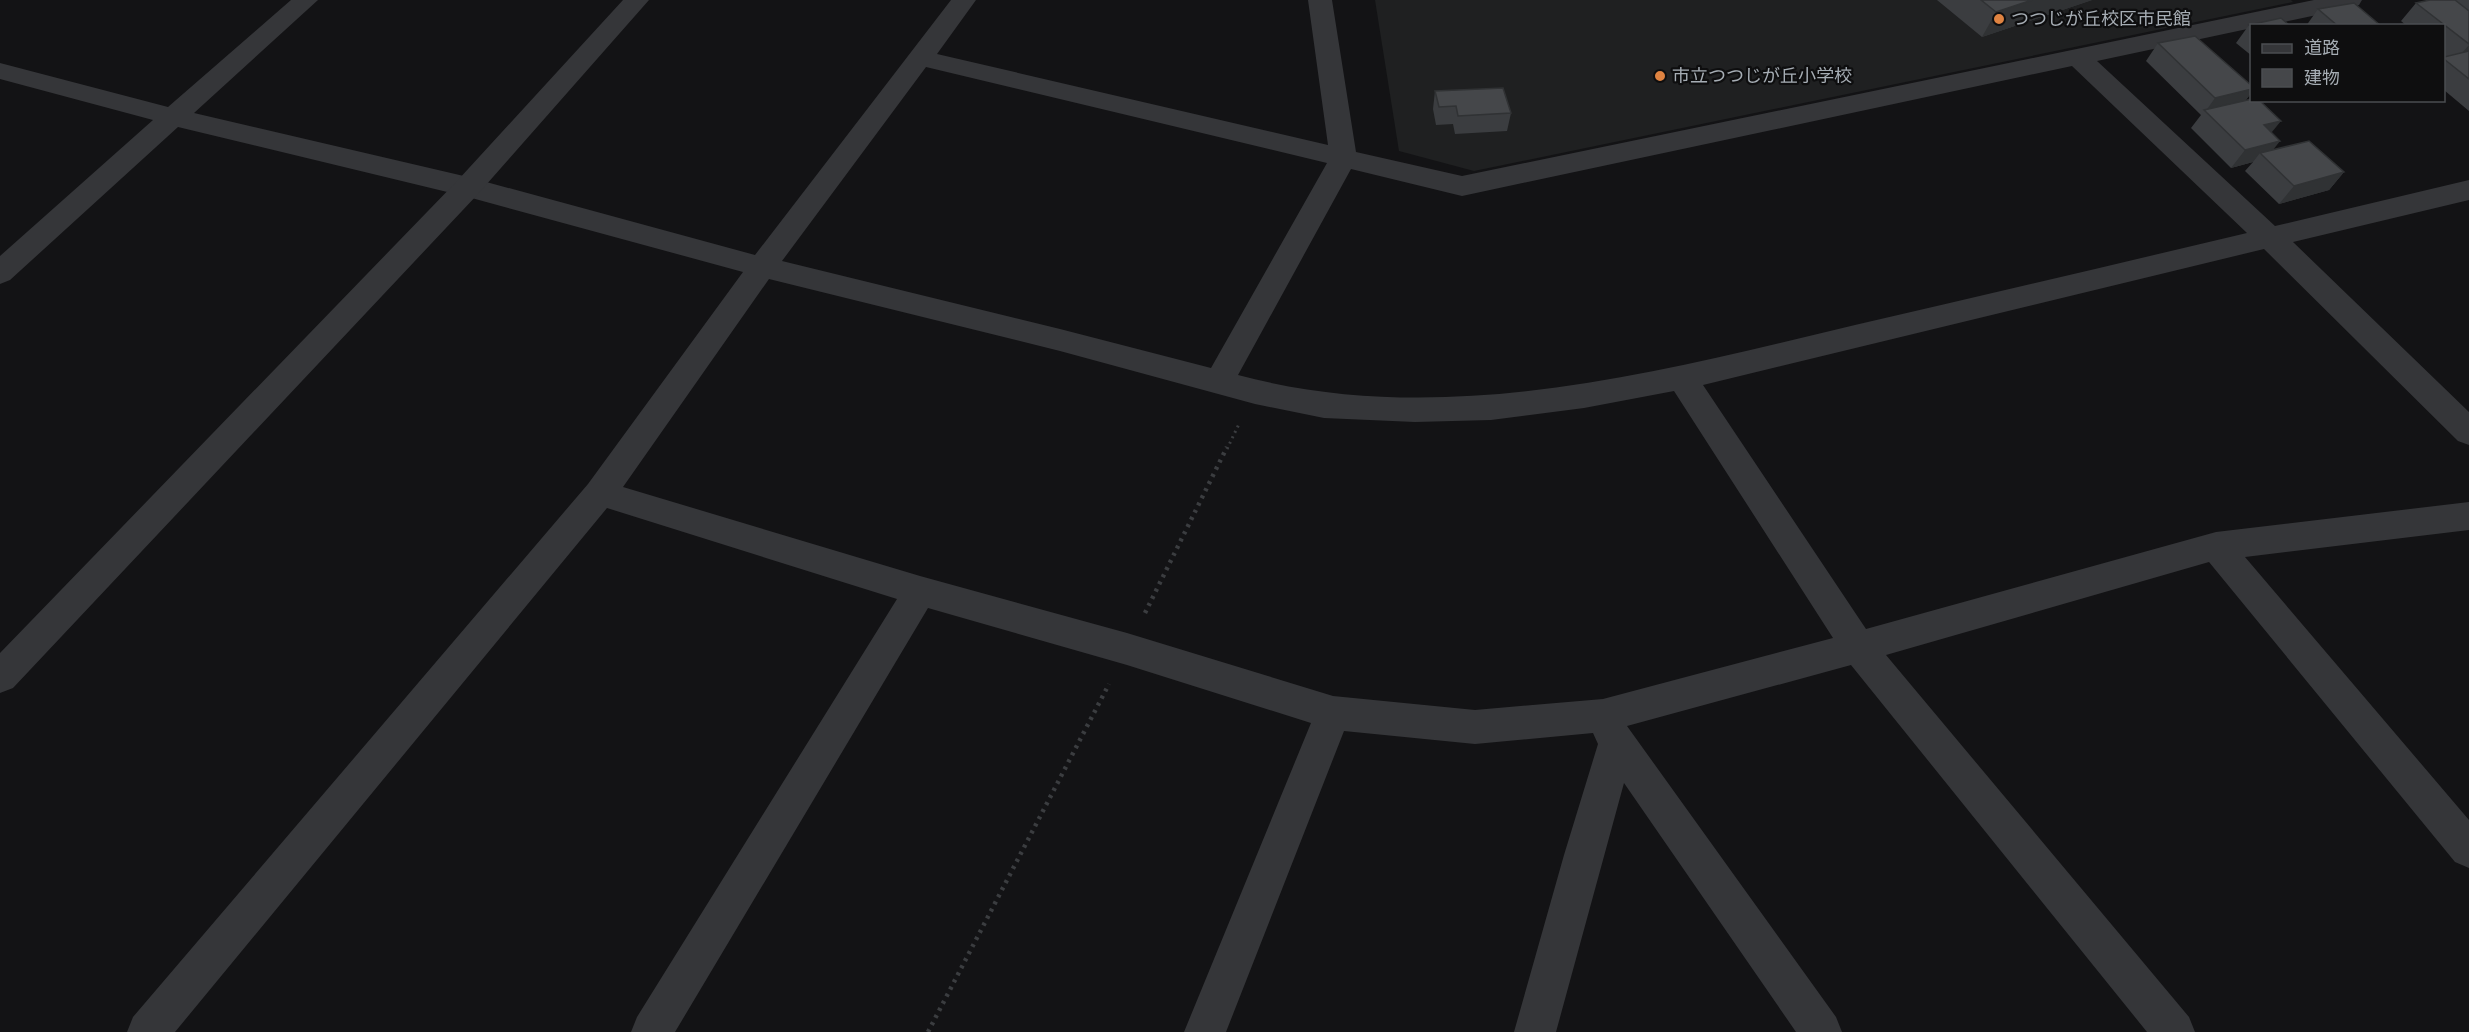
<svg xmlns="http://www.w3.org/2000/svg" width="2469" height="1032" viewBox="0 0 2469 1032" font-family="Commissioner,'Noto Sans JP',sans-serif">
<rect width="100%" height="100%" fill="#131315"/>
<!-- built -->
<path fill="#1f2021" d="M1375,0H2291L2293,2L1474,171L1399,151Z"/>
<g fill="none" stroke-linecap="round" stroke-linejoin="round">
<!-- path-far1 -->
<path stroke="#3b3d40" stroke-width="3" stroke-dasharray="2 4" stroke-linecap="butt" d="M1227,449L1239,424"/>
<!-- path -->
<path stroke="#3b3d40" stroke-width="4.5" stroke-dasharray="3 5" stroke-linecap="butt" d="M1145,613L1227,447
M928,1032L1109,684"/>
<!-- minor -->
<path fill="#353639" fill-rule="evenodd" d="M291,0H318L194,113L468,177L755,255L951,0H976L937,54L1328,145L1308,0H1332L1356,152L1462,176L2314,0H2362L2359,5L2350,8L2265,26H2252V28L2097,61L2275,226L2469,180V200L2293,242L2469,412V445L2458,441L2264,249L1703,385L1866,629L2216,532L2469,502V530L2245,557L2469,820V868L2455,862L2209,562L1886,655L2189,1017L2195,1032H2147L1851,665L1627,726L1836,1017L1842,1032H1796L1624,783L1556,1032H1514L1564,855L1598,744L1593,733L1475,744L1344,731L1226,1032H1184L1311,723L1127,665L928,608L675,1032H631L637,1017L897,599L607,508L175,1032H127L133,1017L588,484L743,272L468,197L178,127L10,280L0,284V256L153,120L0,79V63L168,107ZM2072,66L2247,233C2116,264 1985,295 1855,325C1653,373 1444,430 1238,375L1351,169L1462,196ZM926,67L1327,163L1211,368L1060,329L782,261ZM769,279L1060,351L1255,404L1324,418L1415,422L1491,420L1584,408L1674,391L1833,638L1603,699L1475,710L1333,696L1127,633L920,576L623,487Z"/>
<!-- tertiary -->
<path fill="#353639" fill-rule="evenodd" d="M623,0H649L478,194L13,688L0,693V653L458,180Z"/>
</g>
<!-- wall -->
<path fill="#3b3d40" d="M1937,0H2092L1982,37Z
M2430,0H2469V111L2444,90V57H2446L2444,55V26H2407L2401,21L2416,3Z
M2318,9L2381,26H2306Z
M2249,25L2252,26V56L2236,43Z
M2158,43L2252,86V92L2245,101L2271,133L2273,150L2344,172L2329,190L2279,204L2245,171L2253,162L2231,168L2191,128L2201,115L2146,61Z
M1435,91L1511,113L1507,131L1455,134L1453,124L1436,125L1433,109Z"/>
<!-- shaded-wall -->
<path fill="#303234" d="M2032,0H2092L1982,37L1996,12Z
M2469,45V59L2453,63Z
M2252,89V92L2241,106L2205,112L2215,98Z
M2281,121L2267,138L2264,125Z
M2280,141L2266,159L2260,153L2253,162L2231,168L2245,150Z
M2344,172L2329,190L2279,204L2294,186Z"/>
<!-- building -->
<path fill="#45474a" stroke="#303234" stroke-width="1.5" d="M1981,0H2032L1996,12Z
M2430,0H2455L2469,11V44L2416,3Z
M2354,3L2381,26H2338L2318,9Z
M2281,18L2290,26H2252V27L2249,25Z
M2195,36L2252,86V89L2215,98L2158,43Z
M2469,51V79L2444,59V57Z
M1503,88L1511,113L1458,116L1456,106L1439,107L1435,91Z
M2252,99V100H2259L2281,121L2264,125L2280,141L2245,150L2204,110Z
M2309,141L2344,172L2294,186L2260,153Z"/>
<!-- markers -->
<g fill="#df8341" stroke="#0e0e0f" stroke-width="2">
<circle cx="1999" cy="19" r="6"/>
<circle cx="1660" cy="76" r="6"/>
</g>
<g text-anchor="middle" stroke-width="4.5" stroke-linejoin="round" paint-order="stroke">
<!-- far-poi labels -->
<g font-size="18" fill="#a6adb4" stroke="#0e0e0f" text-anchor="start">
<text x="2011" y="25">つつじが丘校区市民館</text>
<text x="1672" y="82">市立つつじが丘小学校</text>
</g>
</g>
<!-- legend -->
<rect x="2250" y="24" width="195" height="78" fill="#0e0e0f" stroke="#4b4e51" stroke-width="1.5"/>
<rect x="2262" y="44" width="30" height="9" fill="#353639" stroke="#4b4e51" stroke-width="1.5"/>
<text x="2304" y="54" font-size="18" fill="#a6adb4">道路</text>
<rect x="2262" y="69" width="30" height="18" fill="#45474a" stroke="#4b4e51" stroke-width="1.5"/>
<text x="2304" y="84" font-size="18" fill="#a6adb4">建物</text>
</svg>
